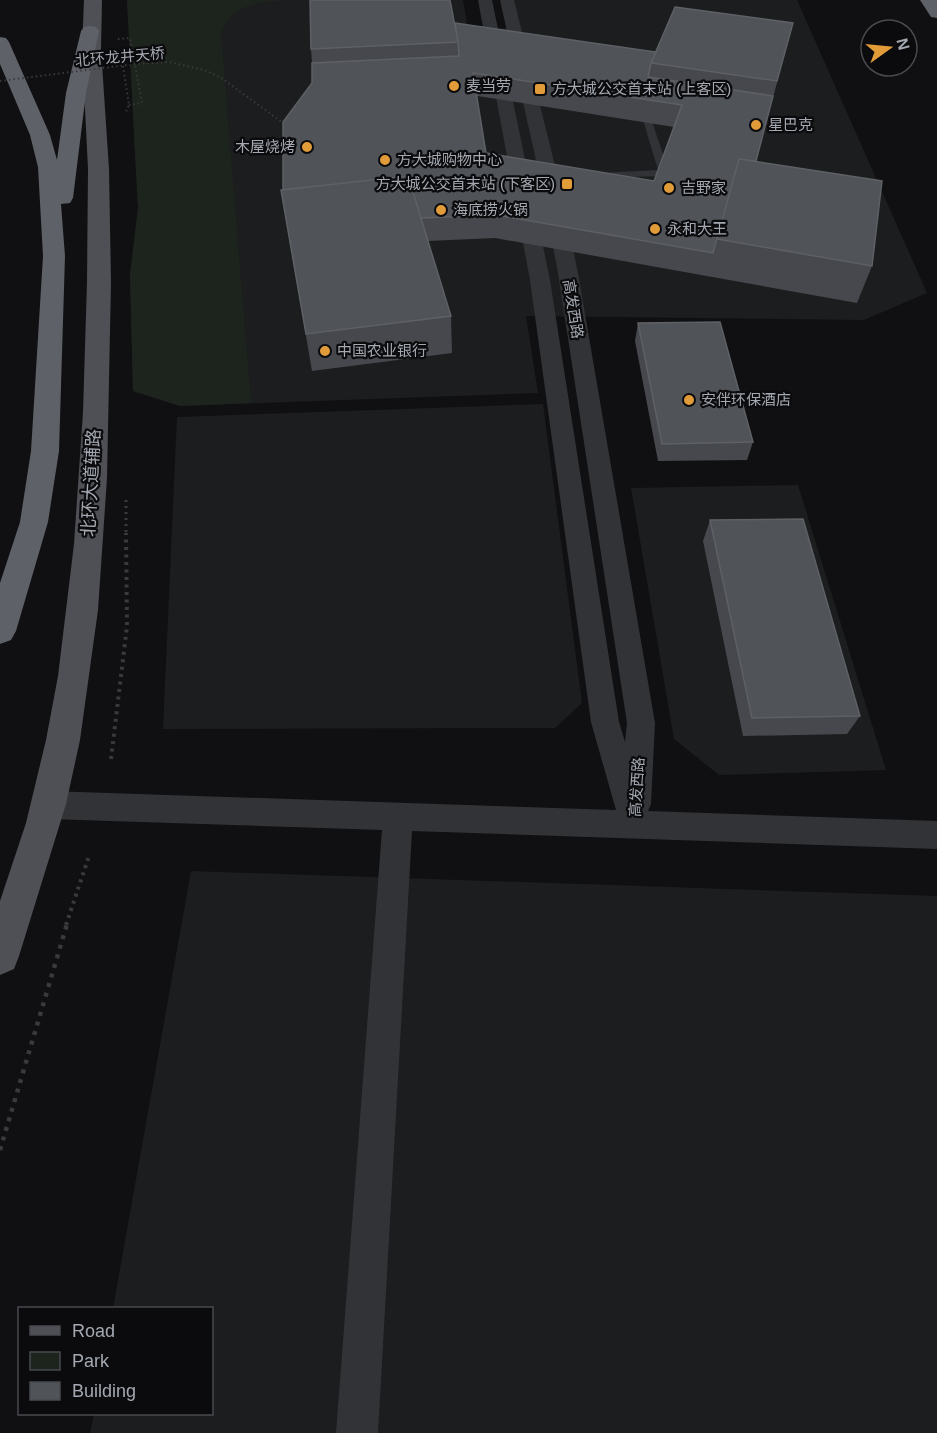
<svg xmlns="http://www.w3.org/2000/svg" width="937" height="1433" viewBox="0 0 937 1433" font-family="Arial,'Noto Sans SC',sans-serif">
<rect width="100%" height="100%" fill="#101012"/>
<!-- built -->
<path fill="#1c1d1e" d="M127,0H463L468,29L518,28L513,0H797L927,293L864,320L526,316L538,393L180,406L133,391L130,275L138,208Z
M543,404L582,703L555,728L163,729L177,417Z
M798,485L886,770L719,775L674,739L631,488Z
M191,871L937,896V1433H90L94,1414H212V1308H113Z"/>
<!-- green -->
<path fill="#1d241d" d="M127,0H295C268,1 229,2 221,34L251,403L180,406L133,391L130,275L138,208Z"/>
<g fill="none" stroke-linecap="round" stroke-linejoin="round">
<!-- path-far3 -->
<path stroke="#383a3d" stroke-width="2" stroke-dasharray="1.5 3" stroke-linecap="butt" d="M118,39L130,38L142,103L129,105
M123,66L129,105L125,114"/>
<!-- path-far2 -->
<path stroke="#383a3d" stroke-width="3" stroke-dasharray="2 4" stroke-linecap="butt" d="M126,500V534"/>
<!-- path-far1 -->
<path stroke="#383a3d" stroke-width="4" stroke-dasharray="3 4.5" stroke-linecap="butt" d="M111,759L127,626L126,533
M66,925L89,856"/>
<!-- path -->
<path stroke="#383a3d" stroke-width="4.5" stroke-dasharray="4 6" stroke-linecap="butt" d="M0,1150L67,924"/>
<!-- lane -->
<path fill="#323336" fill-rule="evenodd" d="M642,100L646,103L669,173L664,176L597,178L595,176L600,173L658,170L638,103Z"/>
<!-- street -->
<path fill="#323336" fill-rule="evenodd" d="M478,0H492L550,280L619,722L625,742L627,723L558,273L540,178L500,0H514L558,178L578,273L655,723L651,804L648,811L937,821V849L412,831L378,1433H336L382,830L49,819L38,815L34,805L38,795L49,791L616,810L591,722L530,280Z"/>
<!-- primary -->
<path fill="#4e5055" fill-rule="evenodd" d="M84,0H102L101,49L109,169L111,282L107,478L98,610L80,740L66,804L19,956L14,969L0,975V901L26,823L46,740L58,676L74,544L83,412L87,282L88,169L82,49Z"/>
<!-- highway -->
<path fill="#5e6167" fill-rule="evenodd" d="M920,0H937V18L931,17Z
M90,26L96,27L99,31L86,93L73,198L70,203L61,204L65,256L59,451L48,522L16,631L11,640L0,644V583L20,522L31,451L43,256L38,167L30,135L0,64V37L6,38L9,42L50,135L57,160L66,93L81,31L84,27Z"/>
<!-- path-bridge -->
<path stroke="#383a3d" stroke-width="2" stroke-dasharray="1.5 3" stroke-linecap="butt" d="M0,81L134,64L169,62L204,70L220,77L286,125"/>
</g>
<!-- wall -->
<path fill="#46484d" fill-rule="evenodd" d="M455,23L656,52L793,23L756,161L872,266L857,303L495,238L428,241L451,316L452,353L312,371L281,190H283L312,83V63L311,49ZM477,96L484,97L674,127L654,181L486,153Z
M638,323L753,442L747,460L658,461L635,341Z
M710,520L860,716L847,734L743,736L703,541Z"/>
<!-- building -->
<path fill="#505357" stroke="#5d6065" stroke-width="1.5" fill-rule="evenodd" d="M310,0H450L458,42L311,49Z
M675,7L793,23L777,81L651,63Z
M455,23L656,52L651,63L648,77L773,96L756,161L739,159L713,253L496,215L421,218L408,176L283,190V122L312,83V63L459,56L458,42ZM473,73L682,105L654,181L486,153Z
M739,159L882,181L872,266L717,239Z
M408,176L451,316L306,334L281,190Z
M720,322L753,442L662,444L638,323Z
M803,519L860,716L752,718L710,520Z"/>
<!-- markers -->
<g fill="#e19c39" stroke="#0b0b0d" stroke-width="2">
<circle cx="454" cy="86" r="6"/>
<rect x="534" y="83" width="12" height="12" rx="3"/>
<circle cx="756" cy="125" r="6"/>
<circle cx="307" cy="147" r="6"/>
<circle cx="385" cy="160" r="6"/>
<rect x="561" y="178" width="12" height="12" rx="3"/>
<circle cx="669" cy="188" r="6"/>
<circle cx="441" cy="210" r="6"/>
<circle cx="655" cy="229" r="6"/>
<circle cx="325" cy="351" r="6"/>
<circle cx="689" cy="400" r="6"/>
</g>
<g text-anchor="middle" stroke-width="4.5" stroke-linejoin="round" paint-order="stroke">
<!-- far-street labels -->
<g font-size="15" fill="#a3a8b1" stroke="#0b0b0d">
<text transform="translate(120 57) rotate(-5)" y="5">北环龙井天桥</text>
<text transform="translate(573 309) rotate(81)" y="5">高发西路</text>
<text transform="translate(637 787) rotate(-86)" y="5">高发西路</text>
</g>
<!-- far-poi labels -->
<g font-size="15" fill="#a3a8b1" stroke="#0b0b0d" text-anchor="start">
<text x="466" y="91">麦当劳</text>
<text x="552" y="94">方大城公交首末站 (上客区)</text>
<text x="768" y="130">星巴克</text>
<text x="295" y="152" text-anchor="end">木屋烧烤</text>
<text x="397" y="165">方大城购物中心</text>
<text x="555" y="189" text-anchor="end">方大城公交首末站 (下客区)</text>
<text x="681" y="193">吉野家</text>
<text x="453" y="215">海底捞火锅</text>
<text x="667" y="234">永和大王</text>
<text x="337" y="356">中国农业银行</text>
<text x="701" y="405">安伴环保酒店</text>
</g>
<!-- street labels -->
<g font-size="18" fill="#a3a8b1" stroke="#0b0b0d">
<text transform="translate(91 483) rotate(-87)" y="6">北环大道辅路</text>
</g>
</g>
<!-- legend -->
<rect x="18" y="1307" width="195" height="108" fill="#0b0b0d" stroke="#484a4f" stroke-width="1.5"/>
<rect x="30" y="1326" width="30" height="9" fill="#4e5055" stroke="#484a4f" stroke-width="1.5"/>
<text x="72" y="1337" font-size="18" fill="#a3a8b1">Road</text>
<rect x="30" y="1352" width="30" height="18" fill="#1d241d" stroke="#484a4f" stroke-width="1.5"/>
<text x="72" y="1367" font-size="18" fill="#a3a8b1">Park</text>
<rect x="30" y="1382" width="30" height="18" fill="#505357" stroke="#484a4f" stroke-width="1.5"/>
<text x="72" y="1397" font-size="18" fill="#a3a8b1">Building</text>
<!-- north arrow -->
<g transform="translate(889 48) rotate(75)"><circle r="28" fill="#0b0b0d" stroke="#484a4f" stroke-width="1.5"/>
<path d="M0-4.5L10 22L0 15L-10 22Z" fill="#e19c39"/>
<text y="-9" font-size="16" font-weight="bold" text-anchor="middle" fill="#a3a8b1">N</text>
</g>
</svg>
